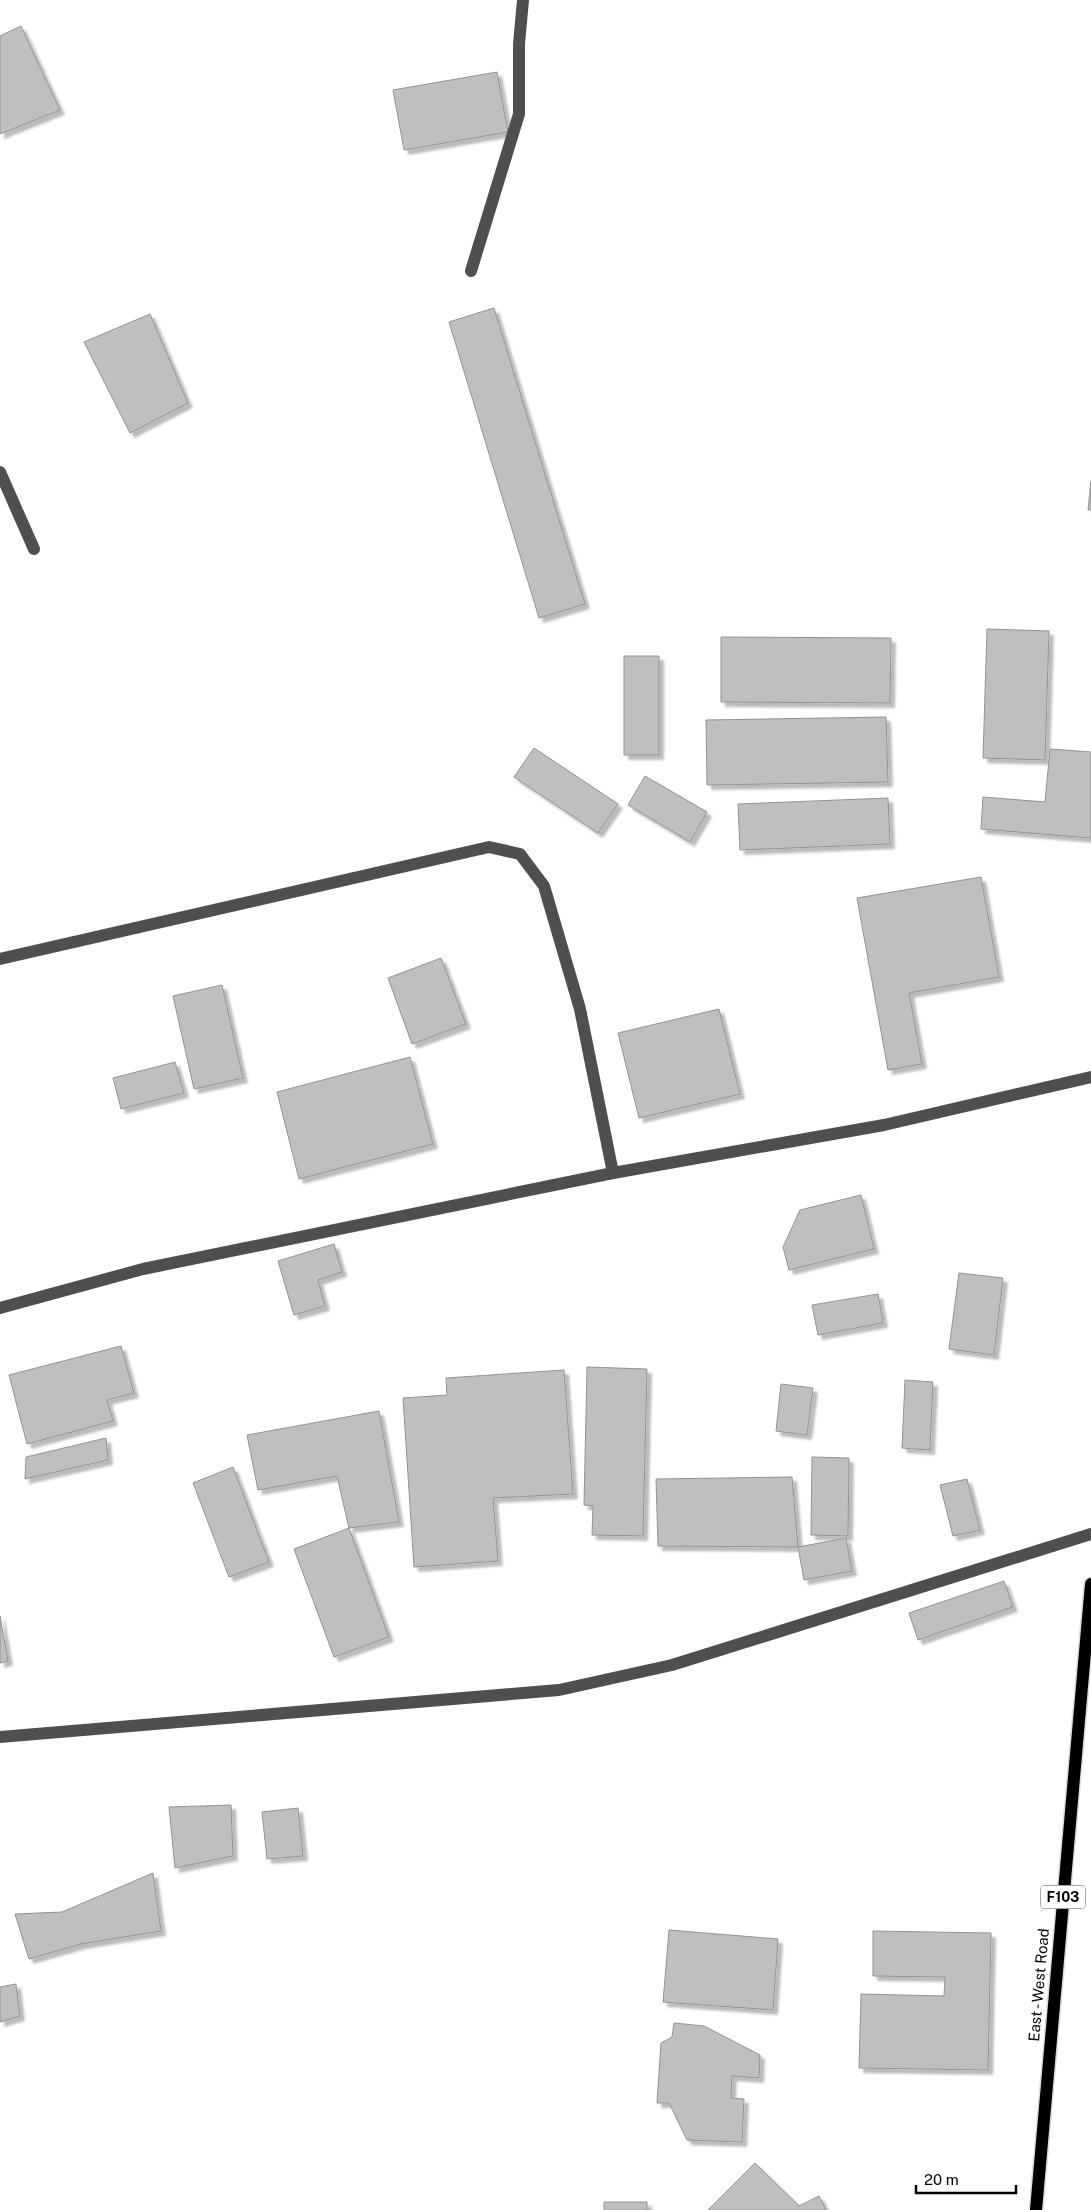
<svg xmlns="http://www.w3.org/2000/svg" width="1091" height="2210" viewBox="0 0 1091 2210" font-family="'Public Sans',sans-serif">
<defs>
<filter id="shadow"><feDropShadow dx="4.5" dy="4.5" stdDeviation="1" flood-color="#0004"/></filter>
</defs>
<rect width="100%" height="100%" fill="#fff"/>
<!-- building -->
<path fill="#bfbfbf" stroke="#939393" filter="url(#shadow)" d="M21,26L60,110L0,134V36Z
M497,72L508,132L404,150L393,90Z
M494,308L585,604L539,618L449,322Z
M150,314L188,403L130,433L84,342Z
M1091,481V510H1088Z
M987,629L1049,631L1045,760L983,758Z
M721,637L891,638L890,703L721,702Z
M624,656H659V755H624Z
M886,717L888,782L707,785L706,720Z
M534,748L618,804L598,833L514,777Z
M1050,749L1091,752V838L981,829L983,797L1045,802Z
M645,776L707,812L690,842L628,805Z
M888,798L890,844L740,850L738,804Z
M981,877L999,977L909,993L922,1064L888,1070L857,898Z
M441,958L466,1024L412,1044L388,978Z
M222,985L243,1078L194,1089L173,996Z
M719,1009L740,1094L639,1118L618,1033Z
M410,1057L433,1144L299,1179L277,1092Z
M175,1062L184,1093L121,1109L113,1078Z
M861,1195L874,1249L789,1270L783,1247L800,1210Z
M334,1244L342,1272L318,1280L325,1306L294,1315L278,1261Z
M959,1273L1003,1278L994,1355L949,1349Z
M878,1294L883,1323L818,1335L812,1305Z
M121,1346L134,1393L107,1400L113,1421L27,1444L9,1375Z
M587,1367L647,1369L643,1536L592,1535L593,1506L584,1505Z
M564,1370L573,1494L493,1498L498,1561L414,1567L403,1398L447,1395L446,1378Z
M905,1380L933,1382L930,1450L902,1448Z
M781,1384L813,1388L807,1435L776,1431Z
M379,1411L399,1522L349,1528L337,1476L258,1490L247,1435Z
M106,1438L108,1460L25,1479L26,1457Z
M812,1457L849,1458L848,1536L811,1535Z
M233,1467L269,1562L229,1577L193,1483Z
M792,1477L798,1547L658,1546L656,1479Z
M967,1479L980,1530L953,1536L940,1485Z
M349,1528L389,1637L334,1657L294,1549Z
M846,1538L852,1571L804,1580L798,1547Z
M1004,1581L1013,1607L918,1640L909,1613Z
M0,1616L8,1661L0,1663Z
M231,1805L233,1856L175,1868L169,1807Z
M298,1808L303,1856L267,1859L262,1812Z
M153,1873L161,1931L81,1944L29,1959L15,1914L62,1912Z
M669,1930L778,1939L773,2010L663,2002Z
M873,1931L991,1933L988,2070L859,2068L861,1994L944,1996L945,1977L873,1976Z
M16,1984L20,2016L0,2022V1987Z
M674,2023L704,2026L760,2055L759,2078L732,2076L731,2098L744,2099L742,2142L687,2140L669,2103H657L661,2043L672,2037Z
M755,2163L799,2206L819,2196L826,2210H708Z
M604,2202H647V2210H604Z"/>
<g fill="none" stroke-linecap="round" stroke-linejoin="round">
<defs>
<path id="major" d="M1036,2210L1091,1584"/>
</defs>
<!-- major casing -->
<use href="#major" stroke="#dbdbdb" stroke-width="15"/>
<!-- minor -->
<path stroke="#4f4f4f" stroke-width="12" d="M471,271L519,114V44L523,0
M0,472L34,549
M0,959L489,847L520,854L544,886L580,1009L613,1173
M0,1308L143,1269L613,1173L884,1125L1091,1077
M0,1737L559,1690L672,1665L1091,1534"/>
<!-- major -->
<use href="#major" stroke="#000" stroke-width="12"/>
</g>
<g text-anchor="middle" stroke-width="4" stroke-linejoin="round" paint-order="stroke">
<!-- shield labels -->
<rect fill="#fff" stroke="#4c4c4c" stroke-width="1" x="1040.5" y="1885.5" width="45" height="23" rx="4"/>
<g font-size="14" font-weight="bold" fill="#000">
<text x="1063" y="1902">F103</text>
</g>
<!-- street labels -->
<g font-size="15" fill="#000" stroke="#fff">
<text transform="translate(1039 1985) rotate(-85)" y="5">East - West Road</text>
</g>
</g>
<!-- scale -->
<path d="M916 2185v8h100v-8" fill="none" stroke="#000000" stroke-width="2.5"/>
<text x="924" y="2185" font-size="15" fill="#000000" stroke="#ffffff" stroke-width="4" paint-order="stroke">20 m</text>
</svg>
